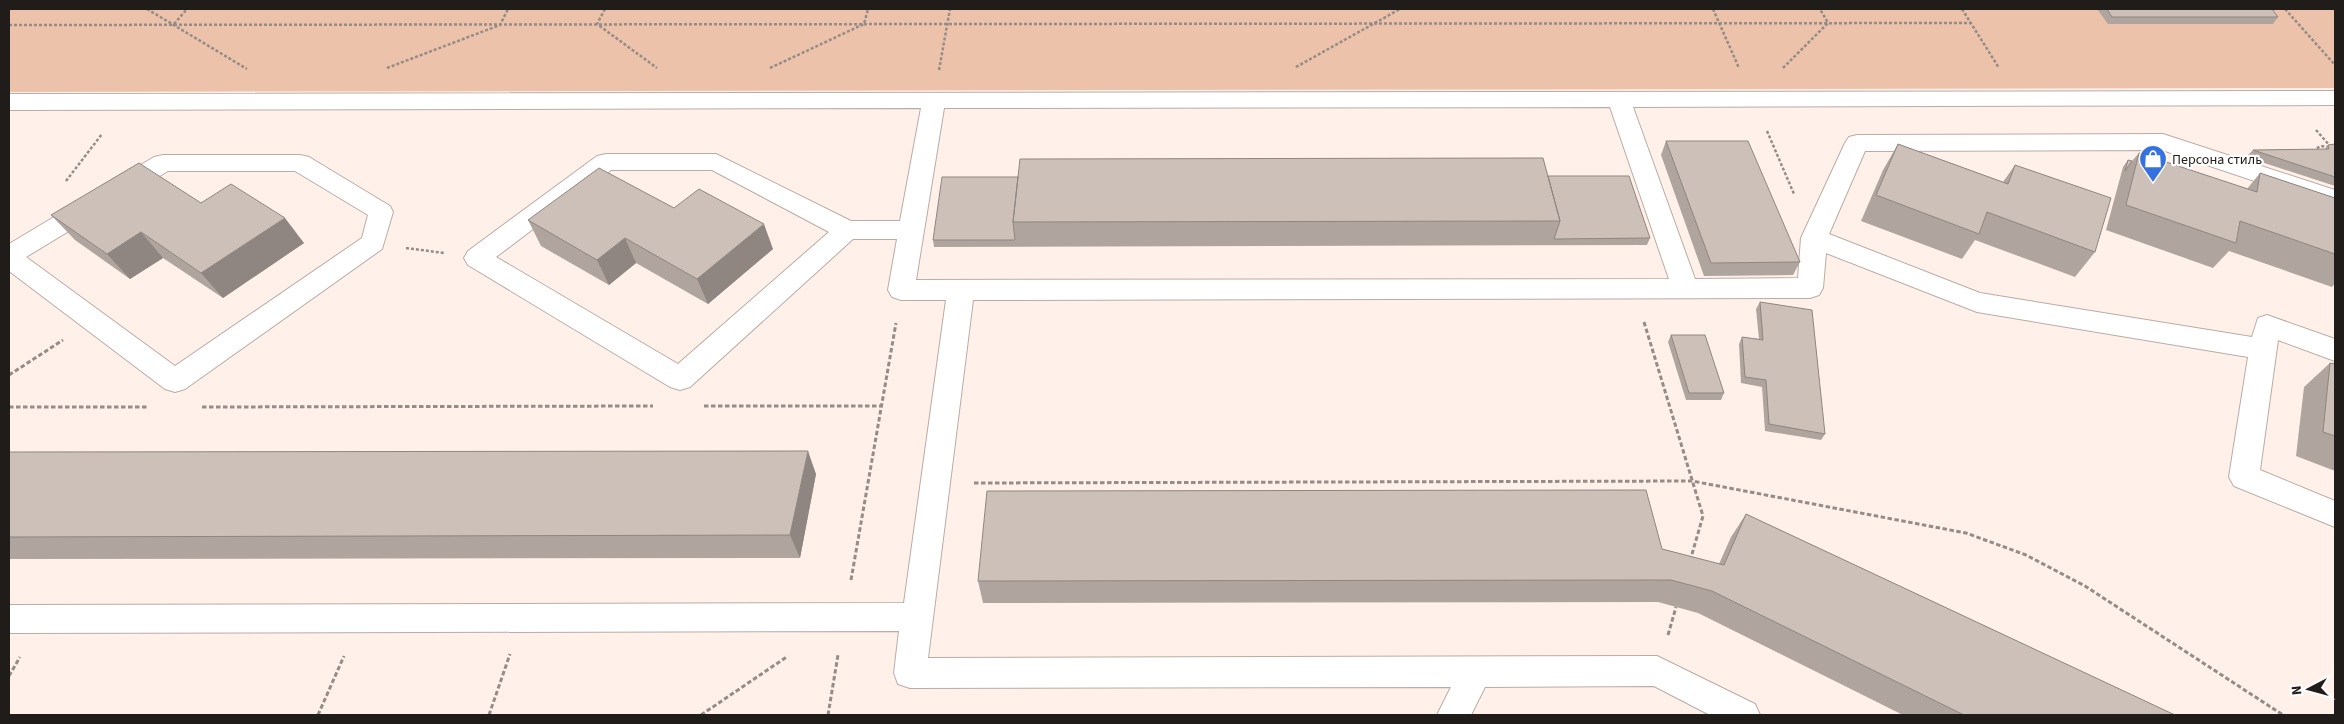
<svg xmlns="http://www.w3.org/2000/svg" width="2344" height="724" viewBox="0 0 2344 724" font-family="'Source Sans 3',sans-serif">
<rect width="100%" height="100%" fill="#fff1ea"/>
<!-- green -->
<path fill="#ecc2aa" d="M9,9H2335V88L9,92Z"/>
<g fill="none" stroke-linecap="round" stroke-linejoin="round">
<defs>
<path id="minor" d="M2335,91V105L1633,107L1695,279L1798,278L1801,238L1845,143L1849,137L1857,135L2163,134L2335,190V208L2162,150L1865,151L1829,234L1980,293L2252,337L2258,318L2267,315L2335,339V361L2278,340L2260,470L2335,501V527L2234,486L2229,477L2248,357L1977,312L1826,253L1823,288L1819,295L1810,298L973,300L928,658L1657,656L1755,704L1760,715H1710L1654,686L1485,687L1471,715H1437L1451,687L910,688L898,684L894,673L899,631L9,633V605L904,603L946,300H901L892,297L888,290L897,239H853L690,387L680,390L670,387L468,265L464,258L468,251L597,156L606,154H716L851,221H900L921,108L9,110V94ZM1610,107L1669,279L916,280L944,108ZM611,170H712L829,232L678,364L496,257Z
M163,155H300L309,157L390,206L393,212L382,249L185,389L175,392L165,389L9,271V244L154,157ZM168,171H295L368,215L362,238L175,366L26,257Z"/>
</defs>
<!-- minor casing -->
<use href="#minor" stroke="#b9aca5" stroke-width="2"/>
<!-- path-far1 -->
<path stroke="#958c87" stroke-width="2.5" stroke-dasharray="3 2" stroke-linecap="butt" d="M147,9L247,69
M605,9L597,24L657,68
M1713,9L1739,68
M1962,9L1999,68
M2285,9L2335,65
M174,24L187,9
M9,25L1971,23
M1296,67L1400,9
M387,68L500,25L508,9
M770,68L864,24L868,9
M1783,68L1828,23L1820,9
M939,70L950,9
M2316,130L2330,146
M1767,131L1794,194
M2315,152V149L2321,146L2335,148
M66,181L102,134
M406,248L444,253"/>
<!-- path -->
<path stroke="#958c87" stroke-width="3" stroke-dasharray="4.5 2.5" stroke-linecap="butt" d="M1644,322L1703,516L1690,561
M9,375L63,340
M704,406H882
M9,407H148
M202,407L653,406
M974,483L1692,481L1966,533L2026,555L2085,586L2283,715
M851,580L896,323
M1668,635L1676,607
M9,676L20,657
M318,715L344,656
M489,715L510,654
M701,715L788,656
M828,715L838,655"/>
<!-- minor -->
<use href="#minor" fill="#fff" fill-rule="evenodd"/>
</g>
<!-- wall -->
<path fill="#afa59e" d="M2097,9H2272L2278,17L2273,24H2108Z
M1666,141L1800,262L1793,275L1704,276L1661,155Z
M1898,144L2003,182L2015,165L2095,252L2075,277L1975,240L1962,259L1861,221L1883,170Z
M2335,144V186L2246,157L2253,150L2325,149L2328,145Z
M2139,153L2247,189L2260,173L2335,198V283L2332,287L2229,251L2213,268L2106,230L2123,167L2128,160L2132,161Z
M1548,176L1650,238L1647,245L934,247L933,240L1018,177Z
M201,203L304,243L223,298L163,258L130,279L75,240L51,215Z
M674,208L773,249L708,304L636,263L609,285L541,246L528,220Z
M1760,302L1825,434L1821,440L1765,431L1762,387L1741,383L1739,344L1742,337L1759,339L1756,309Z
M1671,335L1724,393L1721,400H1686L1668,342Z
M2330,363L2335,364V471L2296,456L2304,387Z
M9,452L816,474L800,558L9,559Z
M1746,514L2175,715H1903L1698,613L1658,602L983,603L978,581L1662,549L1719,564L1731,537Z"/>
<!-- shaded-wall -->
<path fill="#8f8681" d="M285,218L304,243L223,298L201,273Z
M764,224L773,249L708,304L697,279Z
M141,232L163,258L130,279L107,254Z
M625,238L636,263L609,285L597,260Z
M808,451L816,474L800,558L790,535Z"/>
<!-- building -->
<path fill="#ccc0b8" stroke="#8f8681" d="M2107,9H2272L2278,17H2112Z
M1666,141H1748L1800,262L1711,263Z
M1898,144L2008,184L2015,165L2111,198L2095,252L1987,212L1979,234L1876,195Z
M2335,144V177L2253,150L2329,149L2328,145Z
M2139,153L2257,192L2260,173L2335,198V254L2240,221L2236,243L2126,205Z
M1543,158L1560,221L1013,222L1020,159Z
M2128,160L2132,161L2125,171Z
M139,163L201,203L231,184L285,218L201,273L141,232L107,254L51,215Z
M599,168L674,208L699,189L764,224L697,279L625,238L597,260L528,220Z
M1548,176H1629L1650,238L1554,239L1560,221Z
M942,177H1018L1013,222L1015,240H933Z
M1760,302L1812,310L1825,434L1769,424L1766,380L1745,377L1742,337L1763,340Z
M1671,335H1705L1724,393H1689Z
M2330,363L2335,364V436L2323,432Z
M808,451L790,535L9,537V452Z
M1646,490L1662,549L1724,565L1746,514L2175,715H1964L1712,591L1671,580L978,581L987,491Z"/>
<!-- icons -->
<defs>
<symbol id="shop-pin" viewBox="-11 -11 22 30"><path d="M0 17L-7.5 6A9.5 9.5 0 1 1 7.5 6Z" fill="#3671e0" stroke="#fff"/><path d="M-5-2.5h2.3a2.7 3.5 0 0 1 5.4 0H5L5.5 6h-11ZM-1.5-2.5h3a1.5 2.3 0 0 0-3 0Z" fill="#fff"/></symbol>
</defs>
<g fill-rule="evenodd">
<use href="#shop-pin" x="2137" y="143" width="32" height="43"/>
</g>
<g text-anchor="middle" stroke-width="4.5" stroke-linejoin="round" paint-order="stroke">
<!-- poi labels -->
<g font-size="14" fill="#201c19" stroke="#fff" text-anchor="start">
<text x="2172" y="164">Персона стиль</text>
</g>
</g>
<!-- border -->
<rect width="2344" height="724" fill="none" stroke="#201c19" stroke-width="20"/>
<!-- north arrow -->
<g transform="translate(2309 689) rotate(264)" stroke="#ffffff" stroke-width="4" paint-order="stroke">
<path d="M0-4L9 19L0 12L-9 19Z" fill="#201c19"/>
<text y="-8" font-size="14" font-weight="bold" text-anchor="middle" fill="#201c19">N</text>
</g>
</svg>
